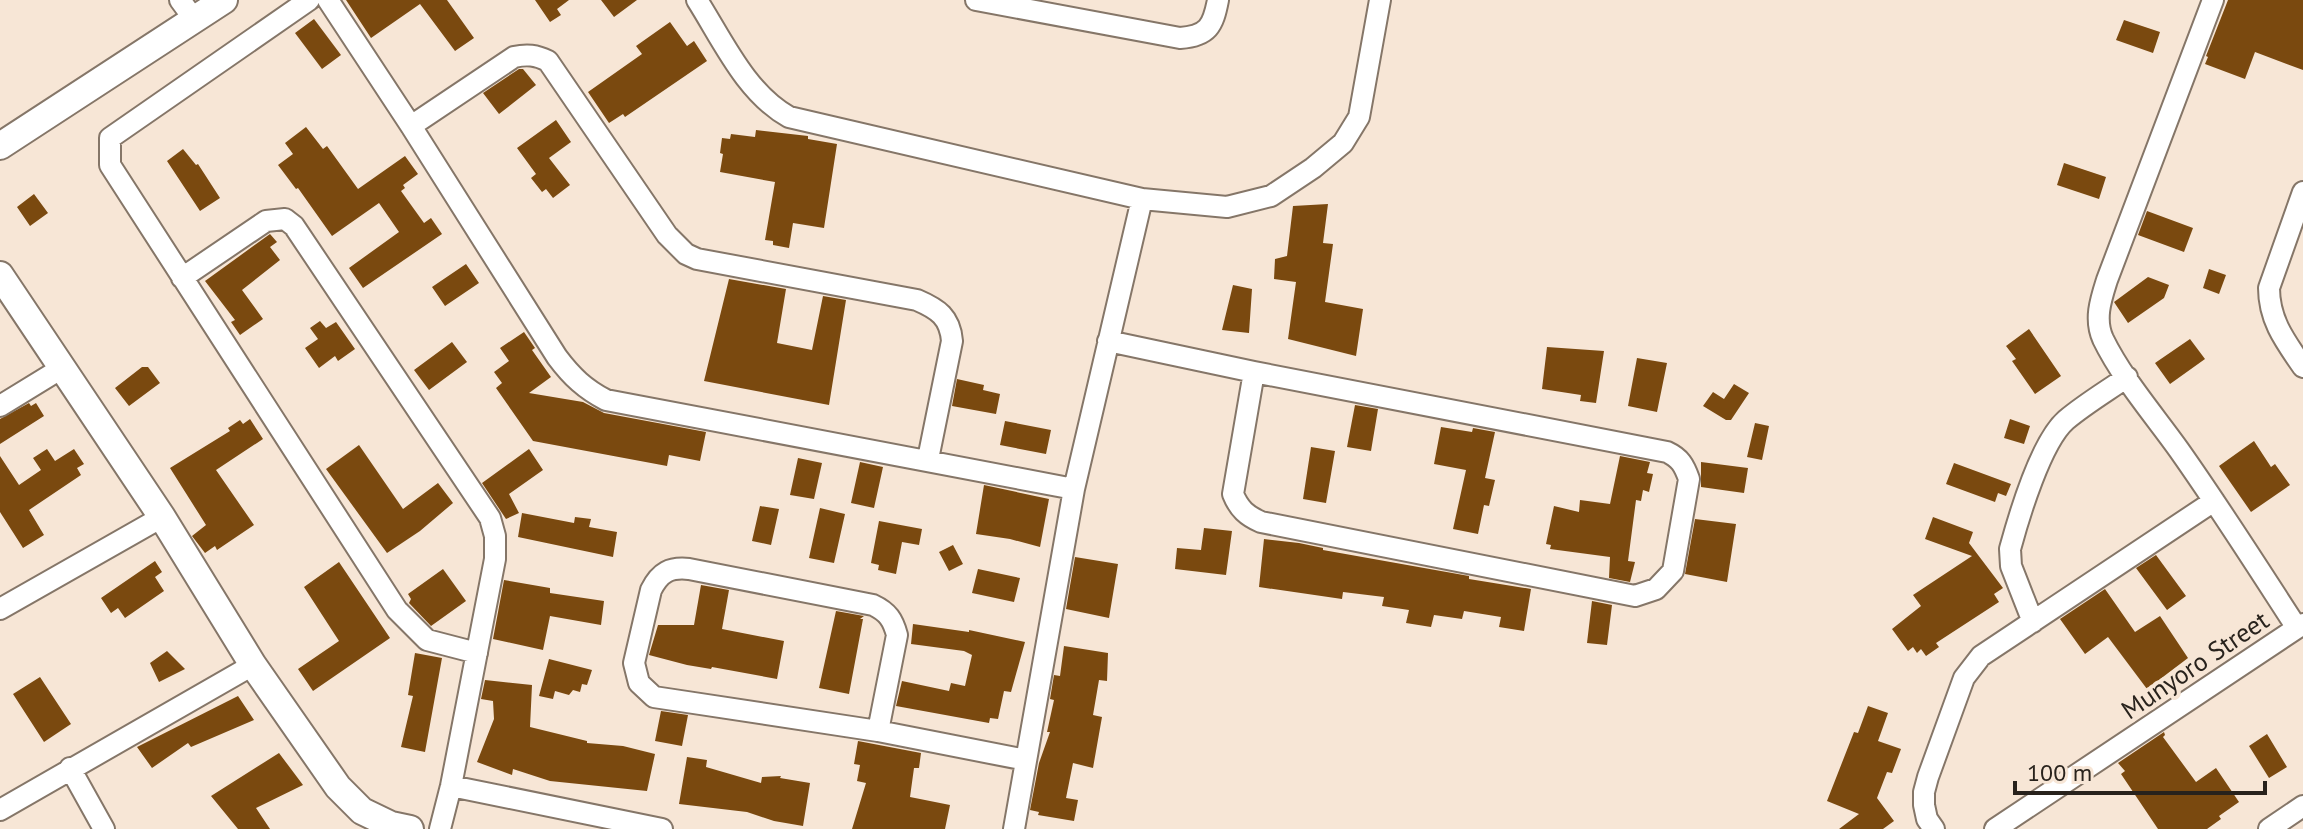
<svg xmlns="http://www.w3.org/2000/svg" width="2303" height="829" viewBox="0 0 2303 829" font-family="'PT Sans',sans-serif">
<rect width="100%" height="100%" fill="#f7e6d6"/>
<!-- building -->
<path fill="#7a490f" d="M346,0H447L474,38L455,51L420,4L371,38Z
M535,0H569L557,9L561,15L550,22Z
M601,0H637L614,17Z
M2228,0H2303V70L2255,52L2245,79L2205,64L2208,57L2206,56Z
M314,19L341,55L322,69L295,33Z
M2124,20L2160,32L2153,53L2116,40Z
M670,22L687,46L694,41L707,61L625,117L623,114L609,123L588,92L642,54L636,46Z
M519,69H523L536,85L499,114L483,93Z
M556,120L571,142L549,158L570,185L553,198L546,189L542,192L531,178L536,174L517,148Z
M306,127L323,149L327,146L358,189L405,156L418,174L403,185L405,188L401,191L424,223L431,218L442,234L363,288L349,268L399,232L379,203L332,236L298,188L296,189L278,165L293,154L285,143Z
M756,130L808,136V139L837,144L824,228L793,223L789,248L773,245V241L765,240L775,182L720,172L723,154L720,153L722,138L730,139L731,134L755,137Z
M183,149L196,165L198,164L220,198L200,211L167,161Z
M2064,163L2106,177L2099,199L2057,185Z
M34,194L48,213L30,226L17,207Z
M1328,204L1323,243L1333,244L1325,302L1363,309L1356,356L1288,339L1296,282L1274,279L1275,259L1287,256L1293,206Z
M2147,211L2193,228L2184,252L2138,235Z
M270,234L277,242L270,247L280,260L242,290L263,319L240,335L231,322L235,320L205,281Z
M466,264L479,283L445,306L432,287Z
M2209,269L2226,275L2219,294L2203,288Z
M2148,277L2169,285L2164,298L2128,323L2114,302Z
M729,279L786,289L777,343L812,350L823,296L846,300L829,405L704,381Z
M1233,285L1252,289L1249,333L1222,330Z
M320,321L326,328L336,322L355,349L338,361L335,356L319,368L305,348L318,339L310,328Z
M2029,329L2061,376L2035,394L2012,361L2016,359L2006,346Z
M524,332L535,348L532,350L551,377L529,393L583,402L604,413L706,432L700,461L669,455L667,466L533,441L496,388L502,383L494,372L509,361L500,348Z
M2190,339L2205,359L2170,384L2155,363Z
M452,342L467,362L429,390L414,370Z
M1547,347L1604,351L1596,403L1580,401L1581,395L1542,389Z
M1637,358L1667,363L1657,412L1628,406Z
M142,367H148L160,383L129,406L115,388Z
M957,379L984,385L983,390L1000,394L996,414L952,406Z
M1734,384L1749,393L1731,420H1726L1703,406L1713,392L1724,399Z
M29,403L31,406L36,403L44,416L0,444V419Z
M1355,405L1378,409L1371,451L1347,447Z
M250,419L263,439L216,470L254,525L217,550L215,546L205,553L192,536L206,525L170,468L230,431L228,428L240,420L243,424Z
M2010,419L2030,426L2024,444L2004,438Z
M1005,421L1051,430L1046,454L1000,445Z
M1755,423L1769,426L1762,460L1747,457Z
M1441,427L1472,432L1473,428L1495,432L1485,478L1495,480L1489,506L1484,505L1478,534L1453,529L1466,470L1434,464Z
M2254,441L2271,467L2275,464L2290,485L2251,512L2219,466Z
M359,445L403,509L438,483L453,503L420,531L387,553L326,469Z
M1311,447L1335,451L1326,503L1303,499Z
M47,449L55,461L74,449L84,464L77,468L81,475L29,510L44,535L23,548L0,512V456L19,485L41,470L33,458Z
M529,449L543,470L509,494L519,513L506,519L482,483Z
M1620,456L1650,462L1647,473L1653,474L1649,492L1643,490L1641,501L1636,500L1628,561L1635,562L1630,582L1609,578L1610,557L1550,549L1551,545L1546,544L1554,506L1579,512L1580,500L1610,504Z
M798,458L822,463L814,499L790,495Z
M860,462L883,467L874,508L851,503Z
M1701,462L1748,468L1744,493L1701,487Z
M1954,463L2011,484L2006,496L1998,493L1995,502L1946,484Z
M984,485L1049,499L1040,547L1010,539L976,534Z
M760,506L779,509L771,545L752,541Z
M820,508L845,514L834,563L809,558Z
M522,513L574,523L575,517L591,519L589,527L617,532L613,557L518,537Z
M1933,517L1973,532L1969,543L2003,588L1994,594L1999,602L1936,643L1939,647L1926,656L1921,649L1917,653L1913,647L1908,651L1892,629L1921,606L1913,595L1972,556L1925,539Z
M1695,519L1736,524L1727,582L1685,574Z
M879,521L922,529L919,545L902,542L896,574L878,570L879,565L871,563Z
M1204,528L1232,531L1226,575L1175,569L1177,548L1201,550Z
M1264,539L1299,543L1323,548V550L1469,576V579L1531,589L1524,631L1499,627L1501,617L1464,611L1462,619L1434,615L1431,627L1406,623L1409,610L1382,606L1384,597L1343,592L1342,599L1259,587Z
M953,545L963,564L949,571L939,552Z
M2156,555L2186,596L2167,610L2136,568Z
M1075,557L1118,564L1109,618L1066,609Z
M155,561L162,572L155,577L164,591L125,618L118,608L111,613L101,598Z
M339,562L390,638L313,691L298,669L339,641L304,587Z
M443,569L466,601L431,626L409,603L411,599L408,594Z
M978,569L1020,578L1014,602L972,593Z
M504,580L550,588V593L604,601L601,625L550,616L543,650L493,639Z
M701,585L729,590L722,629L784,641L777,679L712,667L711,669L687,665L649,655L658,625H694Z
M2105,589L2135,632L2160,616L2188,658L2147,689L2108,637L2085,654L2060,619Z
M1592,601L1612,605L1607,645L1587,643Z
M836,611L864,616L860,619H863L849,694L819,688Z
M913,624L969,632V630L1025,642L1011,692L1004,691L998,719L990,718L989,723L896,706L902,681L949,691L951,683L965,686L972,655L964,651L911,644Z
M1064,646L1108,653L1107,681L1099,680L1093,715L1102,717L1093,768L1073,763L1066,798L1078,800L1074,821L1038,815L1039,812L1030,810L1039,763L1050,732H1047L1054,700L1050,699L1054,675L1060,676Z
M167,651L185,669L159,682L150,663Z
M415,653L442,658L425,752L401,747L413,696L408,695Z
M549,659L592,670L587,685L582,684L580,692L573,690L569,695L555,691L553,699L539,696Z
M40,677L71,724L44,742L13,694Z
M485,680L532,685L530,727L587,741V743L623,746L655,754L647,791L550,781L513,769L512,775L477,762L494,719L493,701L481,699Z
M238,696L254,720L191,747L188,743L152,768L137,747Z
M1868,706L1888,713L1878,741L1901,749L1892,773L1887,772L1877,798L1894,821L1883,829H1839L1859,814L1827,801L1854,732L1858,733Z
M661,711L688,715L682,746L655,741Z
M2164,732L2165,735L2163,737L2196,782L2216,768L2239,802L2219,816L2221,819L2207,829H2158L2121,774L2125,771L2118,763Z
M2267,734L2287,767L2269,778L2249,746Z
M858,741L921,753L919,768H914L910,797L950,805L945,829H852L866,783L857,781L860,765L854,764Z
M279,753L303,785L256,808L270,829H238L211,796Z
M687,757L707,760L706,767L761,783L762,777L781,776L780,778L810,783L803,826L774,821L747,812L679,804Z"/>
<g fill="none" stroke-linecap="round" stroke-linejoin="round">
<defs>
<path id="street" d="M180,0L194,19
M309,0L110,138V165L397,610L427,640L477,653
M328,0L411,126L557,357C572,377 585,389 606,400L1074,489
M697,0C723,41 746,93 789,117L1142,199
M976,0L1180,38C1208,36 1213,26 1218,0
M2213,0L2107,280C2101,299 2094,319 2103,339C2122,378 2154,415 2179,450C2220,508 2258,568 2297,628
M411,126L514,57C527,54 536,55 548,61L667,235L686,254L697,259L917,300C938,309 950,317 952,341L928,459
M2303,192L2269,288C2269,320 2285,341 2303,367
M182,278L266,221L285,219L294,226L490,518L495,536V559L451,786L440,829
M1108,341L1254,372L1667,452C1680,458 1684,465 1689,479L1673,571L1656,589L1635,596L1261,522C1247,516 1239,509 1233,494L1254,372
M0,406L62,368
M0,609L162,517
M2033,622L2011,566L2010,549C2019,516 2041,442 2066,420C2085,404 2107,391 2127,377
M878,731L897,635C893,620 888,612 873,605L689,569C670,567 660,572 651,590L634,663L639,683L654,697L878,731L1026,760
M70,768L104,829
M451,786L662,829
M0,810L253,665
M1014,829L1074,489L1142,199L1227,207L1271,196L1313,168L1343,143L1359,117L1380,0
M1934,829L1927,819L1924,805V792L1928,777L1964,678L1981,656L2214,501
M1995,829L2303,624
M2269,829L2303,806"/>
<path id="secondary" d="M0,146L224,0
M0,275L162,517L253,665L338,787L362,811L391,825L410,829"/>
</defs>
<!-- street casing -->
<use href="#street" stroke="#857668" stroke-width="24"/>
<!-- secondary casing -->
<use href="#secondary" stroke="#857668" stroke-width="30"/>
<!-- street -->
<use href="#street" stroke="#fff" stroke-width="20"/>
<!-- secondary -->
<use href="#secondary" stroke="#fff" stroke-width="26"/>
</g>
<g text-anchor="middle" stroke-width="8" stroke-linejoin="round" paint-order="stroke">
<!-- street labels -->
<g font-size="26" fill="#28221c" stroke="#f7e6d6">
<text transform="translate(2195 665) rotate(-34)" y="9">Munyoro Street</text>
</g>
</g>
<!-- scale -->
<path d="M2015 781v12h250v-12" fill="none" stroke="#28221c" stroke-width="4"/>
<text x="2027" y="781" font-size="24" fill="#28221c" stroke="#f7e6d6" stroke-width="6" paint-order="stroke">100 m</text>
</svg>
